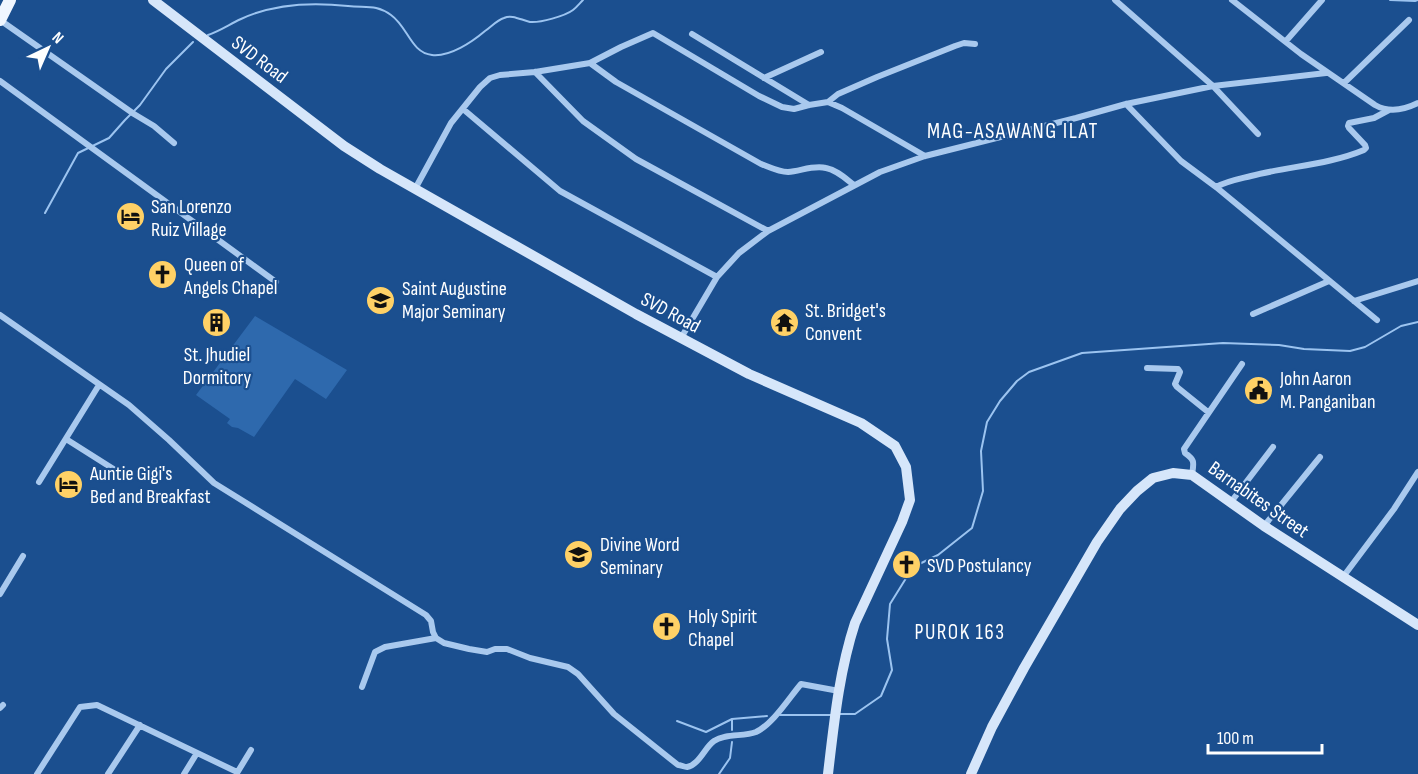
<svg xmlns="http://www.w3.org/2000/svg" width="1418" height="774" viewBox="0 0 1418 774" font-family="'Sofia Sans Condensed',sans-serif">
<rect width="100%" height="100%" fill="#1b4f8f"/>
<!-- green -->
<path fill="#2e69ad" d="M255,316L347,370L326,399L295,379L254,437L238,428L232,427L227,423L230,419L196,395Z"/>
<g fill="none" stroke-linecap="round" stroke-linejoin="round">
<!-- stream -->
<path stroke="#9cc4f0" stroke-width="2" d="M1390,0L1415,1L1418,0
M208,35C220,31 230,24 241,19C275,3 312,2 348,6C366,8 376,4 391,15C408,27 411,53 432,55C450,57 472,42 485,31C491,27 497,20 504,18C512,14 521,20 530,22C540,23 565,16 573,10C577,7 580,3 583,0
M45,213L78,153L109,138L125,120L140,105L166,69L193,42
M839,714H855L881,696L892,670L887,639L890,604L913,567L938,555L972,528L983,491L981,451L987,422L1000,401L1017,381L1029,372L1082,353L1223,343L1279,345L1304,349L1350,351L1365,347L1401,326L1418,322
M780,715H831
M677,721L706,732L732,719L767,716
M732,730V719
M719,774L730,758L732,742"/>
<!-- street -->
<path stroke="#a9c9ee" stroke-width="6" d="M1115,0L1213,86L1258,134
M1232,0L1301,54L1375,105C1389,113 1404,110 1418,103
M0,20L134,114L154,126L174,143
M692,34L809,105
M1286,41L1322,0
M590,63L616,82L761,164C769,167 779,172 788,172C801,171 813,165 826,168C837,170 846,179 854,185
M535,72L583,121L636,159L768,231
M764,78L821,52
M0,81L276,282
M1344,83L1409,20
M828,102L838,94L877,77L955,46L964,43L975,44
M1126,104L1181,161L1216,187L1377,320
M463,109L560,191L717,277
M1216,187C1227,181 1239,179 1251,176C1289,166 1328,165 1364,150L1366,148L1365,145L1349,128L1348,126L1349,123L1374,118L1389,110
M415,189L451,123L480,87L490,78L500,75L535,72L590,63L621,47L653,33L759,96L782,107L794,109L809,105L828,102L842,108L925,156
M1354,301L1418,281
M1253,314L1329,281
M0,315L129,405L169,440L214,483L426,615L431,621L433,632L436,638L444,643L469,649L487,652L495,649H507L530,658L568,667L578,674L614,714L678,765C681,765 684,767 687,767C699,765 705,747 714,741C726,733 743,737 756,732C773,724 789,698 801,684L839,691
M681,338L717,277L739,253L768,231L880,172L925,156L1076,118L1126,104L1213,86L1326,73
M1147,368L1178,369L1180,372L1175,384L1177,387L1208,412
M66,439L115,470
M1192,475C1194,462 1195,460 1185,453L1184,449L1242,364
M39,482L99,385
M1231,502L1273,447
M1264,526L1320,457
M1343,577L1394,509L1418,472
M0,594L23,556
M362,687L375,652L385,647L436,638
M0,708L3,705
M237,773L251,750
M37,774L80,707L97,705L237,772
M108,774L140,725
M184,774L197,753"/>
<!-- secondary -->
<path stroke="#d6e6fa" stroke-width="10" d="M153,0L344,146L380,169L636,314L749,374L861,423L895,446L906,467L910,500L902,522L855,623C839,672 834,723 828,774
M971,774L992,727L1024,668L1097,542L1120,509L1137,491L1153,478L1173,473L1192,475L1264,526L1418,625"/>
<!-- primary -->
<path stroke="#f0f6ff" stroke-width="12" d="M0,20L10,0"/>
</g>
<!-- icons -->
<defs>
<symbol id="hotel-disc" viewBox="-11 -11 22 22"><circle r="9.5" fill="#ffd166" stroke="#1b4f8f"/><path d="M-6-4.5h1.5V1H6V5H4.5V3h-9V5H-6ZM-4 0a1.8 1.8 0 1 1 3.6 0ZM.5 0V-2.5h3Q6-2.5 6 0Z" fill="#111"/></symbol>
<symbol id="church-disc" viewBox="-11 -11 22 22"><circle r="9.5" fill="#ffd166" stroke="#1b4f8f"/><path d="M-1.2-6h2.4v3.5h3.3v2.4h-3.3V6h-2.4V-.1h-3.3v-2.4h3.3Z" fill="#111"/></symbol>
<symbol id="university-disc" viewBox="-11 -11 22 22"><circle r="9.5" fill="#ffd166" stroke="#1b4f8f"/><path d="M0-5L7-2L0 1L-7-2ZM-4 1L0 2.5L4 1V4Q0 6-4 4Z" fill="#111"/></symbol>
<symbol id="temple-disc" viewBox="-11 -11 22 22"><circle r="9.5" fill="#ffd166" stroke="#1b4f8f"/><path d="M0-6L5-2H3V0L6.5 2.5H4V6H1.5V3h-3V6H-4V2.5H-6.5L-3 0V-2H-5Z" fill="#111"/></symbol>
<symbol id="building-disc" viewBox="-11 -11 22 22"><circle r="9.5" fill="#ffd166" stroke="#1b4f8f"/><path d="M-4-6H4V6H1V3H-1V6H-4ZM-2.5-4.3h1.7v1.8h-1.7ZM.8-4.3h1.7v1.8H.8ZM-2.5-1h1.7V.8h-1.7ZM.8-1h1.7V.8H.8Z" fill="#111"/></symbol>
<symbol id="civic-disc" viewBox="-11 -11 22 22"><circle r="9.5" fill="#ffd166" stroke="#1b4f8f"/><path d="M-.6-6.5H3V-4.5H.6V-3L4-1V1h2V6H-6V1h2V-1L-.6-3ZM-1.2 2.5V6h2.4V2.5Z" fill="#111"/></symbol>
</defs>
<g fill-rule="evenodd">
<use href="#hotel-disc" x="114" y="200" width="33" height="33"/>
<use href="#church-disc" x="146" y="258" width="33" height="33"/>
<use href="#university-disc" x="364" y="284" width="33" height="33"/>
<use href="#temple-disc" x="768" y="306" width="33" height="33"/>
<use href="#building-disc" x="200" y="306" width="33" height="33"/>
<use href="#civic-disc" x="1242" y="374" width="33" height="33"/>
<use href="#hotel-disc" x="52" y="468" width="33" height="33"/>
<use href="#university-disc" x="562" y="538" width="33" height="33"/>
<use href="#church-disc" x="890" y="548" width="33" height="33"/>
<use href="#church-disc" x="650" y="610" width="33" height="33"/>
</g>
<g text-anchor="middle" stroke-width="4.5" stroke-linejoin="round" paint-order="stroke">
<!-- street labels -->
<g font-size="20" fill="#fff" stroke="#1b4f8f">
<text transform="translate(260 59) rotate(37)" y="7">SVD Road</text>
<text transform="translate(671 312) rotate(28)" y="7">SVD Road</text>
<text transform="translate(1259 499) rotate(35)" y="7">Barnabites Street</text>
</g>
<!-- poi labels -->
<g font-size="20" fill="#fff" stroke="#1b4f8f" text-anchor="start">
<text x="151" y="213">San Lorenzo<tspan x="151" dy="23">Ruiz Village</tspan></text>
<text x="184" y="271">Queen of<tspan x="184" dy="23">Angels Chapel</tspan></text>
<text x="402" y="295">Saint Augustine<tspan x="402" dy="23">Major Seminary</tspan></text>
<text x="805" y="317">St. Bridget's<tspan x="805" dy="23">Convent</tspan></text>
<text x="217" y="361" text-anchor="middle">St. Jhudiel<tspan x="217" dy="23">Dormitory</tspan></text>
<text x="1280" y="385">John Aaron<tspan x="1280" dy="23">M. Panganiban</tspan></text>
<text x="90" y="480">Auntie Gigi's<tspan x="90" dy="23">Bed and Breakfast</tspan></text>
<text x="600" y="551">Divine Word<tspan x="600" dy="23">Seminary</tspan></text>
<text x="927" y="572">SVD Postulancy</text>
<text x="688" y="623">Holy Spirit<tspan x="688" dy="23">Chapel</tspan></text>
</g>
<!-- neighbourhood labels -->
<g font-size="21" letter-spacing="1.5" fill="#fff" stroke="#1b4f8f">
<text x="960" y="639">PUROK 163</text>
</g>
<!-- quarter labels -->
<g font-size="22" letter-spacing="1.5" fill="#fff" stroke="#1b4f8f">
<text x="1013" y="138">MAG-ASAWANG ILAT</text>
</g>
</g>
<!-- north arrow -->
<g transform="translate(48 48) rotate(44)" stroke="#1b4f8f" stroke-width="4.5" paint-order="stroke">
<path d="M0-4.5L10 22L0 15L-10 22Z" fill="#ffffff"/>
<text y="-9" font-size="16" font-weight="bold" text-anchor="middle" fill="#ffffff">N</text>
</g>
<!-- scale -->
<path d="M1208 744v9h114v-9" fill="none" stroke="#ffffff" stroke-width="3"/>
<text x="1217" y="744" font-size="18" fill="#ffffff" stroke="#1b4f8f" stroke-width="4.5" paint-order="stroke">100 m</text>
</svg>
